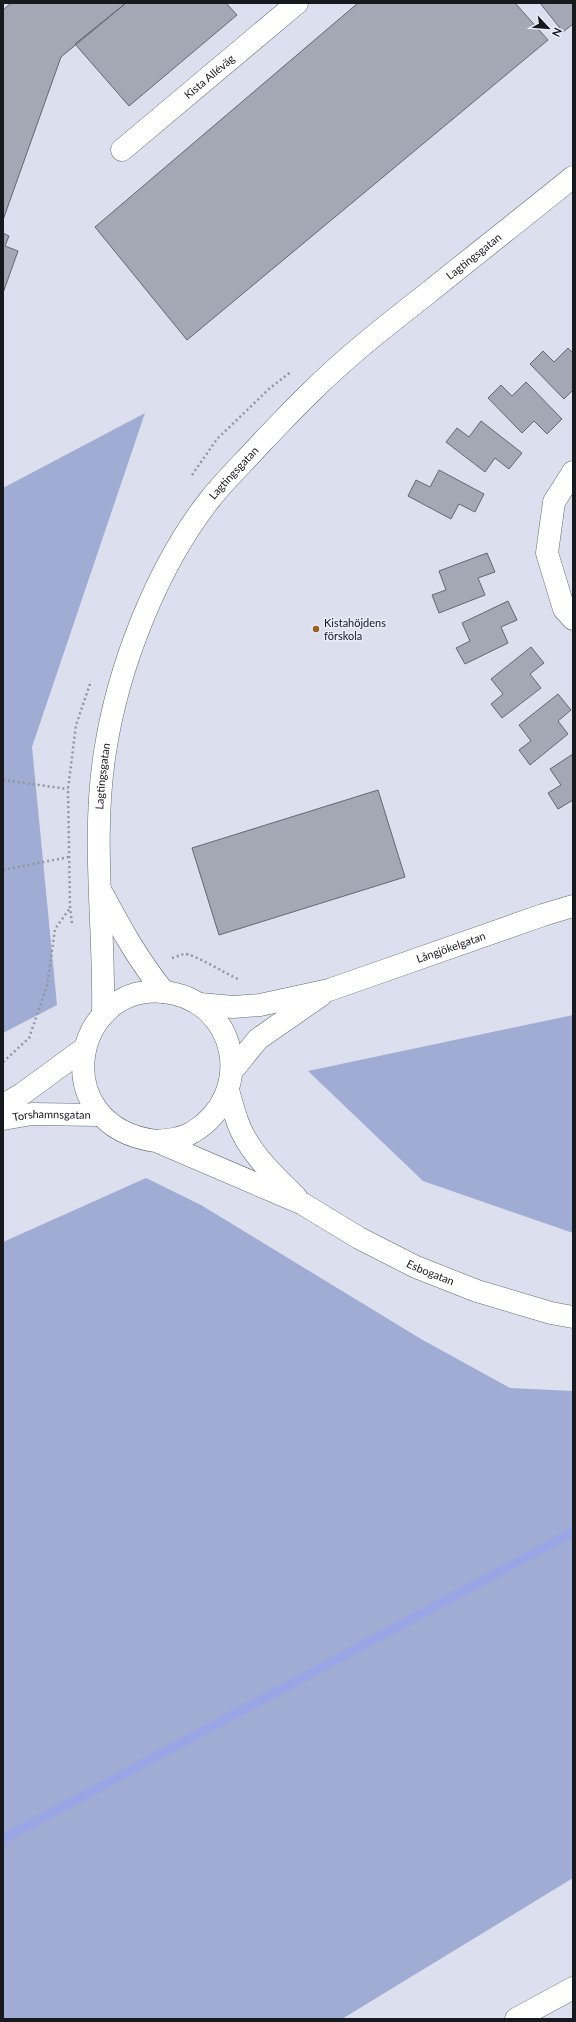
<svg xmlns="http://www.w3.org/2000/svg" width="576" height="2022" viewBox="0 0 576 2022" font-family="Lato,sans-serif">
<rect width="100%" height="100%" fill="#dce0ee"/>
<!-- green -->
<path fill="#a1acd5" d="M145,413L32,747L57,1005L3,1033V488Z
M573,1015V1233L423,1181L308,1071Z
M146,1178L201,1205L421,1339L510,1388L573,1391V1878L342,2019H3V1242Z"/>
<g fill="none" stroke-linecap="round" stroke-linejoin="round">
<!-- stream -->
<path stroke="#98a6e6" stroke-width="9" d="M3,1839L573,1532"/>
</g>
<!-- building -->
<path fill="#a4a7b4" stroke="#636772" d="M11,3H126L61,57L3,220V10Z
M126,3H226L237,15L129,106L75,44Z
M358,3H515L548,40L187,340L95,227Z
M540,3H573V24L563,32Z
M3,233L9,236L5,246L18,251L3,293Z
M568,348L573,353V390L564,399L530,364L543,351L554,362Z
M526,382L562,419L547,434L534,421L522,433L488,398L501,385L512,396Z
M481,421L522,453L509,469L495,458L485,472L446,442L457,428L469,437Z
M439,470L484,494L475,512L459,504L451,519L408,496L416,480L430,487Z
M487,553L495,572L478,578L485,595L439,613L432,595L446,590L439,571Z
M508,601L517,620L501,627L508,643L465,664L456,648L470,641L462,623Z
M531,647L544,663L530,674L541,688L502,718L491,704L503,694L491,679Z
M558,694L571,710L558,721L568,734L530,765L519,750L531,741L519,725Z
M573,754V800L558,809L548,793L561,785L550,769Z
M378,790L405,877L219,935L192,848Z"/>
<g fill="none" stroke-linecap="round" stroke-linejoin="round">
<defs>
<g id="minor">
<path id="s1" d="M122,150L297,3"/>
<path d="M573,472L554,502L547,553L564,609L573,619"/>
<path d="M103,895C121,929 139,961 164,992"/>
<path id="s2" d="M200,1004L233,1007L260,1005L329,990L543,915L573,906"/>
<path id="s3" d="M103,1015C105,927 91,840 105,752C118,667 157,566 211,498C227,478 246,460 263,441C279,425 294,408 310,393C346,357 387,325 428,293C476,254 525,216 573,177"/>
<path d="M232,1071L258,1039L320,996"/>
<path d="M228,1090C231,1101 234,1112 238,1123C249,1153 274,1175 296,1197"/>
<path d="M3,1105L22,1094L85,1048"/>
<path id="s4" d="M3,1119L32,1114L100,1115"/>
<path id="s5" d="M156,1141C168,1140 182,1139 193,1132C256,1094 238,1000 164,992C73,982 44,1126 156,1141L303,1204L359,1238L416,1267L477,1291L551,1313L573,1317"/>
</g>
<path id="highway" d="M516,2019L573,1988"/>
</defs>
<!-- minor casing -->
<use href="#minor" stroke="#676a76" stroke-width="23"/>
<!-- highway casing -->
<use href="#highway" stroke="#676a76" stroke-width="23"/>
<!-- path -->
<path stroke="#92959f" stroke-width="2.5" stroke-dasharray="2 3" stroke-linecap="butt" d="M192,475L217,439L270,388L292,371
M3,780L68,789
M3,870L69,857
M72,923L70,907L68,789L76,725L91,681
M172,958C176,957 180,955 184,954C193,953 226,974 238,979
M3,1062L29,1038L47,986L55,929L70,908"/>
<!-- minor -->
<use href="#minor" stroke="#fff" stroke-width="22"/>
<!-- highway -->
<use href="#highway" stroke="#fff" stroke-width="22"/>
</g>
<!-- markers -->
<circle fill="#9b6121" stroke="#e9edfb" stroke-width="1.5" cx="316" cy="629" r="4"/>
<g text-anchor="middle" stroke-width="3" stroke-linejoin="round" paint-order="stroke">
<!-- street labels -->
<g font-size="11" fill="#18191e" stroke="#e9edfb">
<text dy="4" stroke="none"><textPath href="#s1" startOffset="114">Kista Alléväg</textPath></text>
<text dy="4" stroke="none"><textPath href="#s3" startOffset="899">Lagtingsgatan</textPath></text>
<text dy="4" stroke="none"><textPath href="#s3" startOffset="575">Lagtingsgatan</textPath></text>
<text dy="4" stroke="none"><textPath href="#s3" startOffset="239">Lagtingsgatan</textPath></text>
<text dy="4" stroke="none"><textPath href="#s2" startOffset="260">Långjökelgatan</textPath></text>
<text dy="4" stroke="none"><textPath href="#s4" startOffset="49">Torshamnsgatan</textPath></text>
<text dy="4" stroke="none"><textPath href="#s5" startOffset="772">Esbogatan</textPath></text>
</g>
<!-- poi labels -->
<g font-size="11" fill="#18191e" stroke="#e9edfb" text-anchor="start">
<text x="324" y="627">Kistahöjdens<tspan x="324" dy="13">förskola</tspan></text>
</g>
</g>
<!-- border -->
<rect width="576" height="2022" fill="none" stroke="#18191e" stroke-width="8"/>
<!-- north arrow -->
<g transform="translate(548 28) rotate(116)" stroke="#e9edfb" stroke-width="3" paint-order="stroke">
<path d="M0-3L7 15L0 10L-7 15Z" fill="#18191e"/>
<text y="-6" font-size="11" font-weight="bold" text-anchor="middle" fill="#18191e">N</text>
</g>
</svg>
